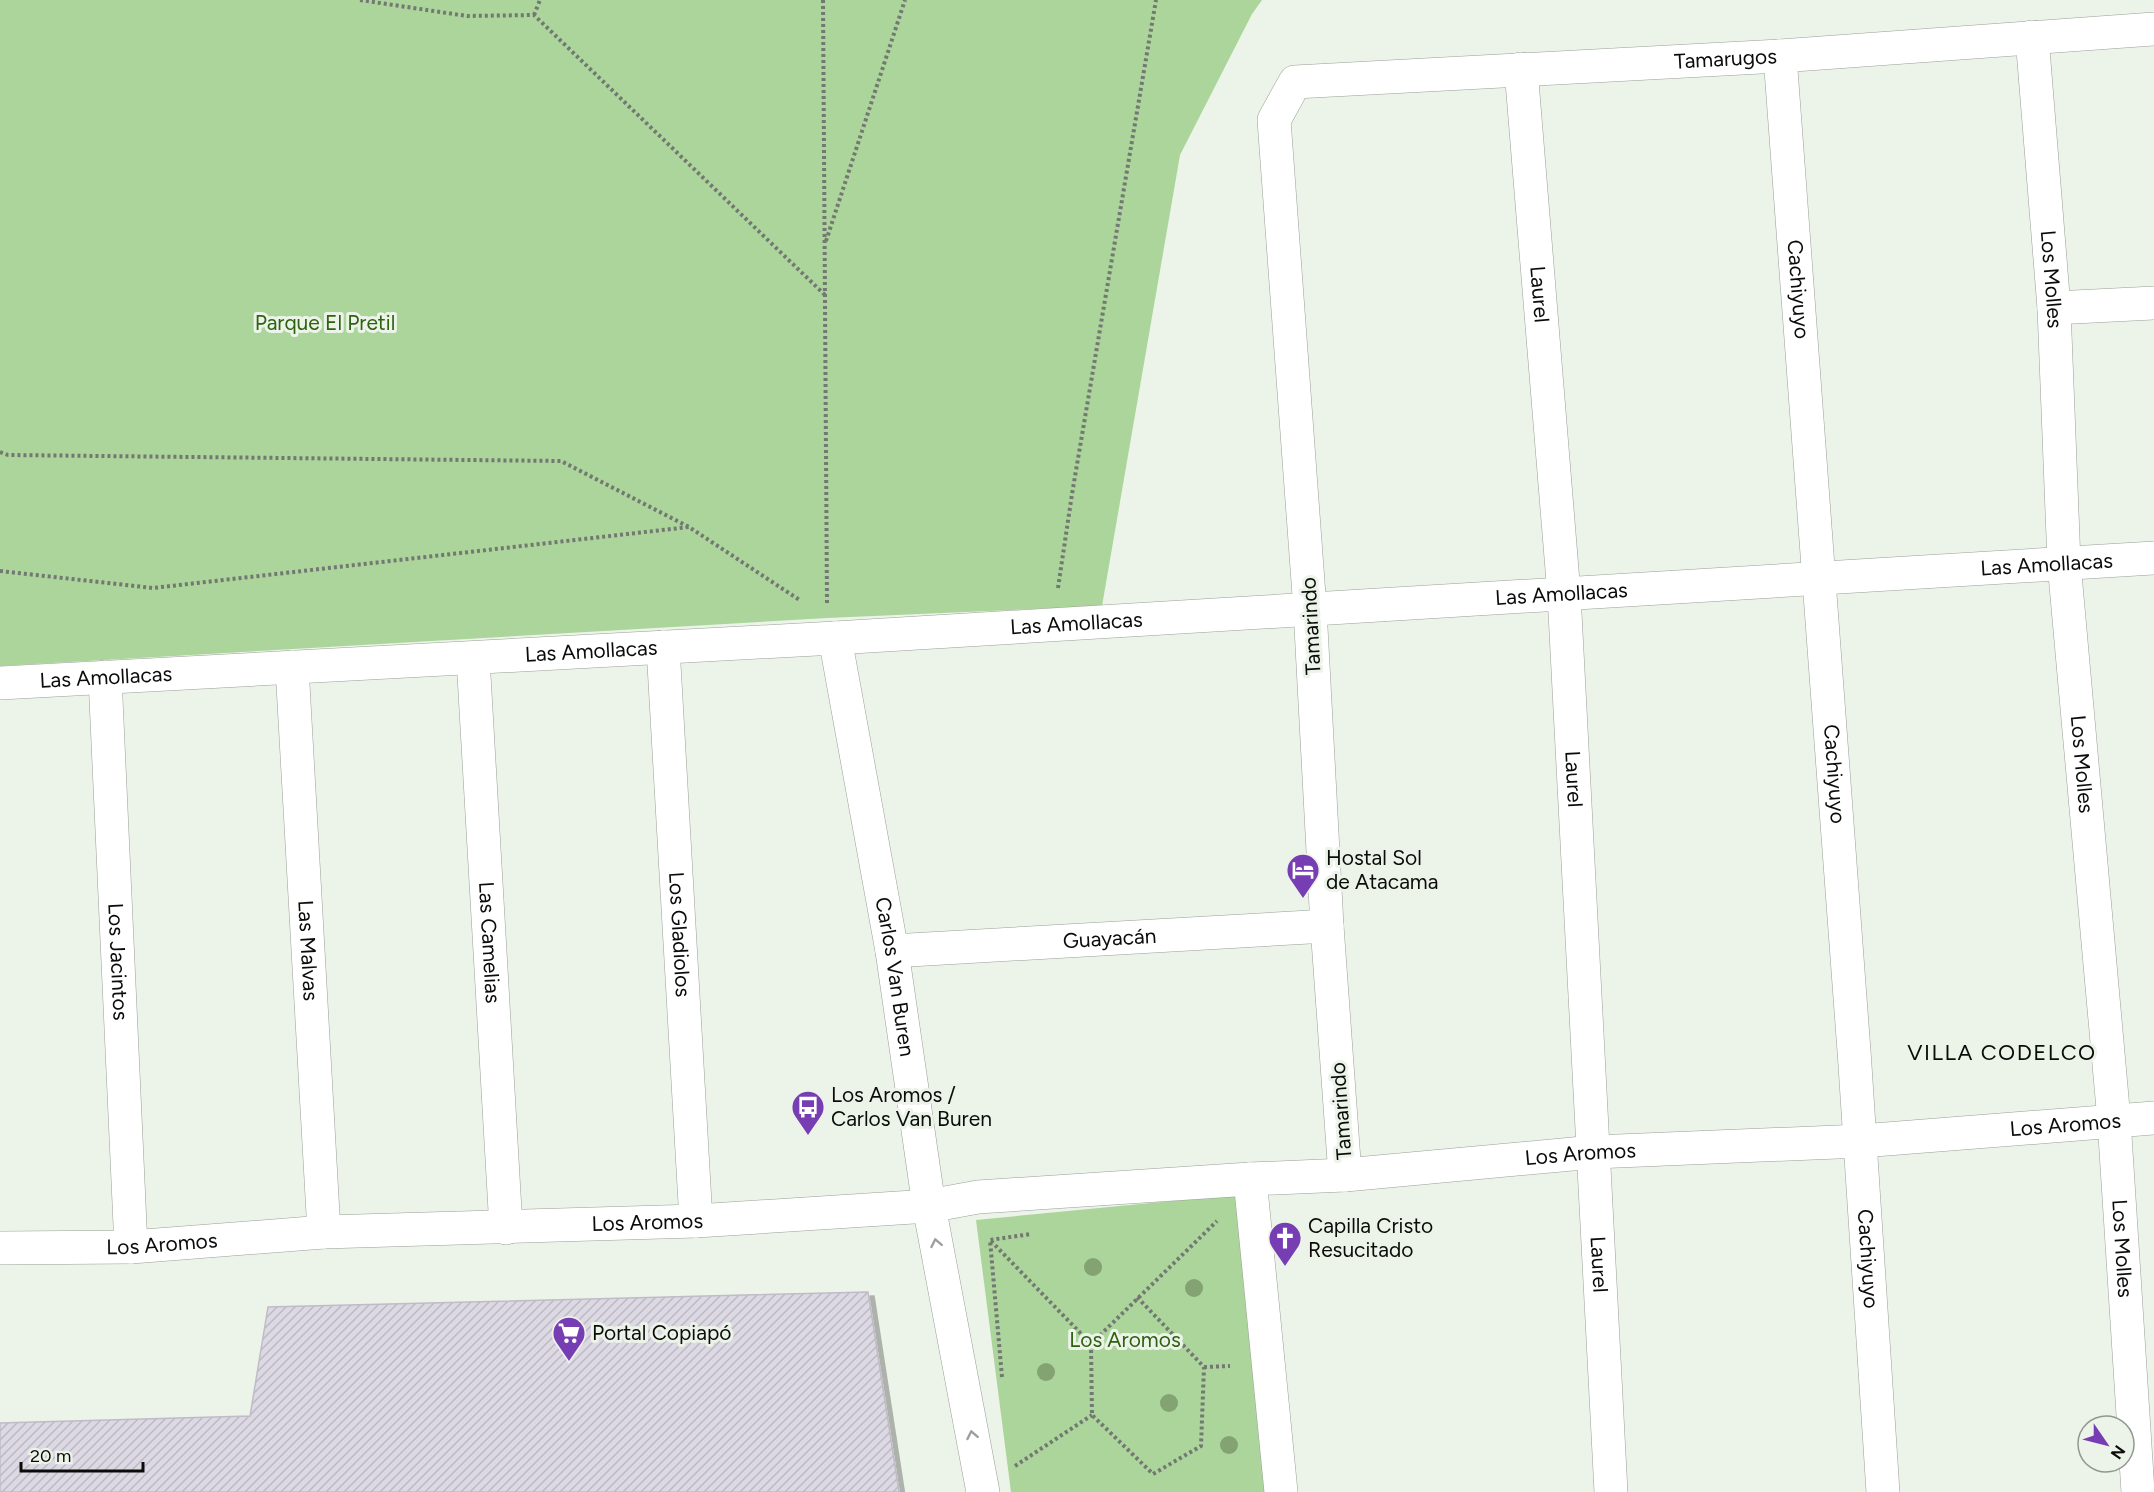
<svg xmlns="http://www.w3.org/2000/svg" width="2154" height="1492" viewBox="0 0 2154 1492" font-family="Figtree,sans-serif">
<defs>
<pattern id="building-hatch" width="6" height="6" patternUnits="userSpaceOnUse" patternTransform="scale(1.5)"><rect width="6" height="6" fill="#ddd9e4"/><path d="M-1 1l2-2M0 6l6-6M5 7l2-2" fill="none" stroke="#bcb9c2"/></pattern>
<filter id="shadow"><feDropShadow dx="6" dy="4" stdDeviation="0" flood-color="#0004"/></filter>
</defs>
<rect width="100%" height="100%" fill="#ecf3e9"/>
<!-- green -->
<path fill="#abd59b" d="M0,0H1262L1252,14L1180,155L1102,606L827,618L0,666Z
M1244,1194L1271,1492H1011L976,1220Z"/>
<!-- building -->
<path fill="url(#building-hatch)" stroke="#c0bcc7" stroke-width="1.5" filter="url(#shadow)" d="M868,1292L899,1492H0V1423L250,1416L268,1307Z"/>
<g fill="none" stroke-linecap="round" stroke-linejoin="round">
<defs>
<g id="street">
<path id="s1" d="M2032,37L2054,308L2064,563L2114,1120L2138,1492"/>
<path id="s2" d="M1780,56C1818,534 1853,1013 1883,1492"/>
<path id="s3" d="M1521,69L1564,594L1611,1492"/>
<path d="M2054,308L2154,303"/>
<path id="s4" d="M835,638L892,951L929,1206"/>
<path id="s5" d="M663,647L696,1221"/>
<path id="s6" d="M473,658L506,1228"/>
<path id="s7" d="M292,667L324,1232"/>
<path id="s8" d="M105,677L131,1247"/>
<path id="s9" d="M0,683L835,638L2154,558"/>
<path id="s10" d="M892,951L1327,926"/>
<path id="s11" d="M1345,1175L1327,926L1310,609L1274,120L1295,82L1780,56L2154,29"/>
<path d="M1250,1179L1281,1492"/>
</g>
<g id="secondary">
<path d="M929,1206L983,1492"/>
<path id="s12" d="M0,1248L131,1247L324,1232L696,1221L929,1206L978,1197L1250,1179L1345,1175L1594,1152L1861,1141L2154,1118"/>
</g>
</defs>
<!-- street casing -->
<use href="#street" stroke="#99a097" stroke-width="34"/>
<!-- secondary casing -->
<use href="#secondary" stroke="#99a097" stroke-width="34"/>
<!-- path -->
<path stroke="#747872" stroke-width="4" stroke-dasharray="3 3" stroke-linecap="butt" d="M360,0L467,16L534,15L825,295
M823,0L827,603
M534,15L540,0
M826,241L905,0
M0,452L8,455L561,461L689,527L801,601
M0,571L153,588L689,527
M1058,588L1072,494L1156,0
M991,1241L1091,1344L1217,1221
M1091,1344L1092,1415L1153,1474L1201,1446L1204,1367L1137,1297
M1204,1367L1230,1366
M1002,1377L990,1240L1031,1234
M1015,1466L1092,1415"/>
<!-- street -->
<use href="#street" stroke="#fff" stroke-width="33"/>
<!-- secondary -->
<use href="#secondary" stroke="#fff" stroke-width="33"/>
</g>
<!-- trees -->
<g fill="#84a372">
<circle cx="1093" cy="1267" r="9"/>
<circle cx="1194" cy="1288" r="9"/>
<circle cx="1046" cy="1372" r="9"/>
<circle cx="1169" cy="1403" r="9"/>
<circle cx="1229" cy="1445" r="9"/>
</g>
<!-- one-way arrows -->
<defs><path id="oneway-chevron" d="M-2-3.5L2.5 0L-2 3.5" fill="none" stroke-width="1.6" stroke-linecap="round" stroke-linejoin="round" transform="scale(1.5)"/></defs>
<g stroke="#9d9e9d">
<use href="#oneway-chevron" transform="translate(936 1243) rotate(-101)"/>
<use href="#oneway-chevron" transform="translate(972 1435) rotate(-101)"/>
</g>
<!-- icons -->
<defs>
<symbol id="hotel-pin" viewBox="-11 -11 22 30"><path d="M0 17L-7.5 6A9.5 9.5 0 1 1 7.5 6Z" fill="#773eb4" stroke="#ecf3e9"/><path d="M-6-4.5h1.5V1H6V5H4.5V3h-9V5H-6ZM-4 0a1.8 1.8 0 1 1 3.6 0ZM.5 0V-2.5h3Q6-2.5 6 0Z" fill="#fff"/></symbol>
<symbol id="bus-pin" viewBox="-11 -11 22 30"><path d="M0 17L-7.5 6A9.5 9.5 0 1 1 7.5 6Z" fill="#773eb4" stroke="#ecf3e9"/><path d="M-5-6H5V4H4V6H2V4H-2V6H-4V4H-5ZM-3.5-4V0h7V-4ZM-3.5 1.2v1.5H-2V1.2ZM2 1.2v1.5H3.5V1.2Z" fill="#fff"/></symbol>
<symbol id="church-pin" viewBox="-11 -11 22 30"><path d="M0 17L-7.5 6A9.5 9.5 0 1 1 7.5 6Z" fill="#773eb4" stroke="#ecf3e9"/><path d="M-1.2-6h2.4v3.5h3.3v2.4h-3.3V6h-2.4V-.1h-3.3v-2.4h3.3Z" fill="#fff"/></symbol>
<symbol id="supermarket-pin" viewBox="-11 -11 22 30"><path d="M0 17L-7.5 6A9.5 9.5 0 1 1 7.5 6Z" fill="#773eb4" stroke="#ecf3e9"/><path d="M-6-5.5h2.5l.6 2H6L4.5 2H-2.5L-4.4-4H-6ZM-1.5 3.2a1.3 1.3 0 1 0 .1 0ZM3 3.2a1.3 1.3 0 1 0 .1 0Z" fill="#fff"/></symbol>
</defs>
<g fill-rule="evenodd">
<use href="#hotel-pin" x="1284" y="851" width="38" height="52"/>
<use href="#bus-pin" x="789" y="1088" width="38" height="52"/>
<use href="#church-pin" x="1266" y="1219" width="38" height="52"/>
<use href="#supermarket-pin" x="550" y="1314" width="38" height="52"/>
</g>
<g text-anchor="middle" stroke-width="6" stroke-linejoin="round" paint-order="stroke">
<!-- street labels -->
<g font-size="21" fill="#0a0c09" stroke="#ecf3e9">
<text dy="7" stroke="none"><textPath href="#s11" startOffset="1532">Tamarugos</textPath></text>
<text dy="7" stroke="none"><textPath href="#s1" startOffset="243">Los Molles</textPath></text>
<text dy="7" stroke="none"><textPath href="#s2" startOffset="234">Cachiyuyo</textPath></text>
<text dy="7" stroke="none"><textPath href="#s3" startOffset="226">Laurel</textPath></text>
<text dy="7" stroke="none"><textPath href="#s9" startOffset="2050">Las Amollacas</textPath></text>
<text dy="7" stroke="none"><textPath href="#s9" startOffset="1564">Las Amollacas</textPath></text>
<text dy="7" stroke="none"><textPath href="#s9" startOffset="1078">Las Amollacas</textPath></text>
<text transform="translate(1311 626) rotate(-93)" y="7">Tamarindo</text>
<text dy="7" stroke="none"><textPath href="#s9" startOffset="592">Las Amollacas</textPath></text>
<text dy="7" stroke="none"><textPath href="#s9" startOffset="106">Las Amollacas</textPath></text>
<text dy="7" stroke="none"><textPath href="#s1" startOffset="729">Los Molles</textPath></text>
<text dy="7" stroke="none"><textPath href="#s2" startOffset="720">Cachiyuyo</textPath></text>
<text dy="7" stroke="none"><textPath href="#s3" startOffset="712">Laurel</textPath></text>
<text dy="7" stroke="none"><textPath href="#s5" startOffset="288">Los Gladiolos</textPath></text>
<text dy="7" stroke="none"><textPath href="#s10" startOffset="218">Guayacán</textPath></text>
<text dy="7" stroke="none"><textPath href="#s6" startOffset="285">Las Camelias</textPath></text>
<text dy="7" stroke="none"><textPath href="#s7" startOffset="284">Las Malvas</textPath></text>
<text dy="7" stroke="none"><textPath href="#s8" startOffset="285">Los Jacintos</textPath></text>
<text dy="7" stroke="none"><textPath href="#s4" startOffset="344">Carlos Van Buren</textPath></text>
<text transform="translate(1341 1111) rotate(-94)" y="7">Tamarindo</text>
<text dy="7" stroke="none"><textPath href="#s12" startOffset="2070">Los Aromos</textPath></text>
<text dy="7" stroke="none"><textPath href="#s12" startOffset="1584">Los Aromos</textPath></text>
<text dy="7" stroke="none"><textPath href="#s12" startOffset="648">Los Aromos</textPath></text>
<text dy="7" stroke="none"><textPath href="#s12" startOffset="162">Los Aromos</textPath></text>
<text dy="7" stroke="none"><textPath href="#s1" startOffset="1215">Los Molles</textPath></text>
<text dy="7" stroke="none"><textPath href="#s2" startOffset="1206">Cachiyuyo</textPath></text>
<text dy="7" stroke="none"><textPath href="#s3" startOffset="1198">Laurel</textPath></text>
</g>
<!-- park labels -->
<g font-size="21" fill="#2e6211" stroke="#ecf3e9">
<text x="325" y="330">Parque El Pretil</text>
<text x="1125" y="1347">Los Aromos</text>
</g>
<!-- poi labels -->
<g font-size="21" fill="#0a0c09" stroke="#ecf3e9" text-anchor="start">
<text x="1326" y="865">Hostal Sol<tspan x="1326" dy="24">de Atacama</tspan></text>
<text x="831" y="1102">Los Aromos /<tspan x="831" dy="24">Carlos Van Buren</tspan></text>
<text x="1308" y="1233">Capilla Cristo<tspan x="1308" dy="24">Resucitado</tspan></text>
<text x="592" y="1340">Portal Copiapó</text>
</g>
<!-- neighbourhood labels -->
<g font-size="22" letter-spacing="1.5" fill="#0a0c09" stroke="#ecf3e9">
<text x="2002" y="1060">VILLA CODELCO</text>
</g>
</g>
<!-- north arrow -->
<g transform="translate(2106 1444) rotate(125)"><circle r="28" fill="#ecf3e9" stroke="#92978f" stroke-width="1.5"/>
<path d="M0-4.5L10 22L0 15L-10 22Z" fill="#773eb4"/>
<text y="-9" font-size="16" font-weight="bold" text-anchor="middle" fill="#0a0c09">N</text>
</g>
<!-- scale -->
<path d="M21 1462v9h122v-9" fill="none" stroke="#0a0c09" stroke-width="3"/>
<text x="30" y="1462" font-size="18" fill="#0a0c09" stroke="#ecf3e9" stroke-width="4.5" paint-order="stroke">20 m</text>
</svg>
